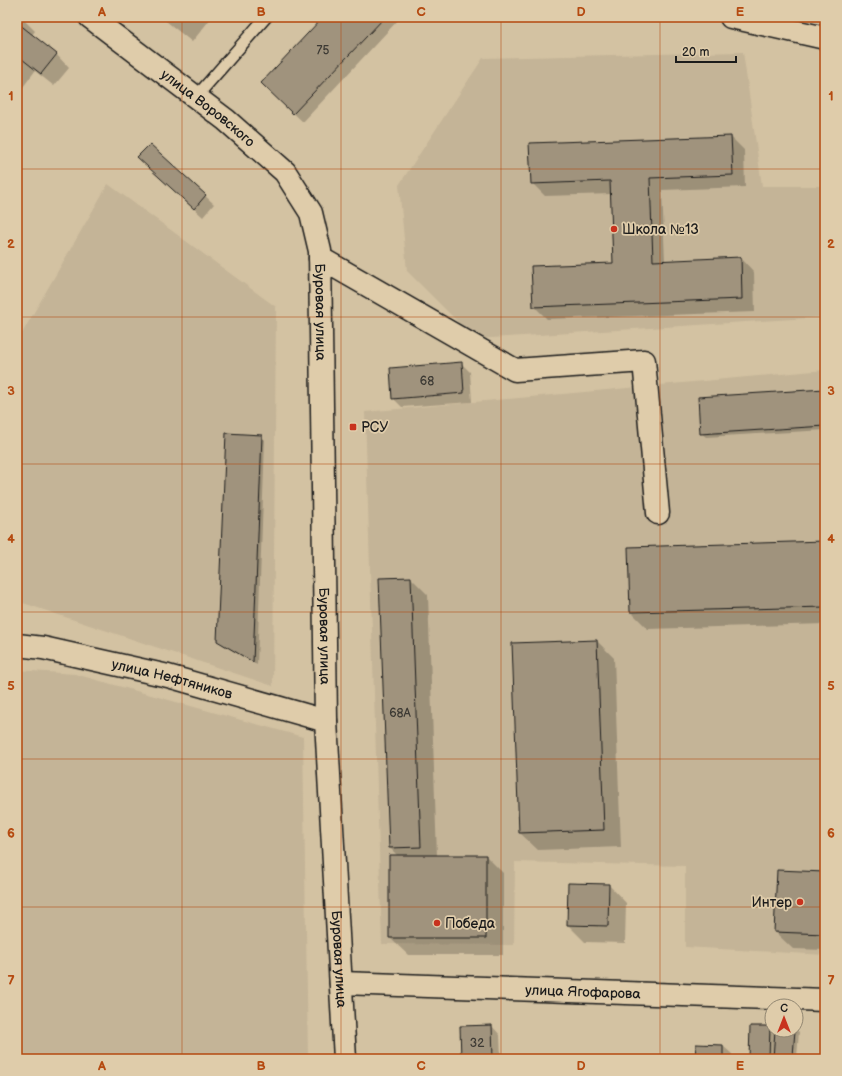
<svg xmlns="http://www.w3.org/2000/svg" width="842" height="1076" viewBox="0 0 842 1076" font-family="'Balsamiq Sans',sans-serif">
<rect width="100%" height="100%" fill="#d3c2a2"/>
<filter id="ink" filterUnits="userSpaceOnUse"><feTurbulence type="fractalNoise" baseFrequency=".025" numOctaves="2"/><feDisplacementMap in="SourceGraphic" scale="8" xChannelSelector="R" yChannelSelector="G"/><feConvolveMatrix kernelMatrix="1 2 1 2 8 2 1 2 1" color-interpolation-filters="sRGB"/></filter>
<g filter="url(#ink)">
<!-- built -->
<path fill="#c4b497" d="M743,52L762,186H825V317L475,339L407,271L399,185L483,58Z
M108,184L276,307L273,686L17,601V342Z
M825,370V955L685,947V866L515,862L514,945L382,944L365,412Z
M17,670L75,674L303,737L308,1059H17Z"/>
<!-- shadow -->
<path fill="#0003" d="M17,17H21L35,31L32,35L56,54L69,68L54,86L35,71L17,95Z
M161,17H212L192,42Z
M324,17H401L303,122L271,92Z
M731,137L744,150L745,187L662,190L665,261L741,258L754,272L755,312L547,319L534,306L614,264L612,194L545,196L532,183Z
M150,145L214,204L203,217L147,166Z
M461,363L470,372L472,402L402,407L393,398Z
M825,390V430L706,437L701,433Z
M261,436L265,440L257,665L223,645L218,640Z
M825,542V624L648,629L631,612Z
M411,578L428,595L437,856H486L503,873V955H408L390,938V856H398L390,848L380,579Z
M597,641L614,658L621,847L538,850L520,833Z
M825,873V950L793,949L775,932Z
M569,884L609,885L626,903L625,943L585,942L568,925Z
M492,1026L500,1035L501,1059H462Z
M769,1027L775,1033L776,1030L796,1029L799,1032L797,1057L825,1059H750Z
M697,1045L723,1046L732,1054V1059H696Z"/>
<!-- building -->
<path fill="#a0937d" stroke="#1c1c1c" d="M323,17H385L293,114L261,83Z
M19,24L57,54L41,74L22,59L17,65V27Z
M731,136L733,175L650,178L653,261L741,257L742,299L533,307L531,266L613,263L610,181L531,184L529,143Z
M150,144L206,195L194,209L137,157Z
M462,362L464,393L392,399L390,368Z
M825,389V426L700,434L698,397Z
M226,433L262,435L253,662L217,641Z
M825,541V607L630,612L628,547Z
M411,577L421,847L389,848L379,578Z
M597,640L604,830L519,833L512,643Z
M389,855H486V938H389Z
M777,870L825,872V934L774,932Z
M568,883L609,884L608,926L567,925Z
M492,1025L493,1059H461L460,1026Z
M750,1026H770L769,1059H749Z
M775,1030H795L793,1056L825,1057V1059H773Z
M696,1044L723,1045V1059H695Z"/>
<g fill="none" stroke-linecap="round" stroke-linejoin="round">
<defs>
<path id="lane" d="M196,97L266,17"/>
<path id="street" d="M731,17L825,38
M320,258L515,370L644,361L658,513"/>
<g id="secondary">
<path id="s1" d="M90,17L226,120L285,172L311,213L320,251L326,721"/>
</g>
<g id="primary">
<path id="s2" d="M17,645L43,648L168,676L326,721L345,1059"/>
<path id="s3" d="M341,983L825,1000"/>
</g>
</defs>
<!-- lane casing -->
<use href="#lane" stroke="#1c1c1c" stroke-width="14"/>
<!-- street casing -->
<use href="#street" stroke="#1c1c1c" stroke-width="25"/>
<!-- secondary casing -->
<use href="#secondary" stroke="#1c1c1c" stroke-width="25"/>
<!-- primary casing -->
<use href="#primary" stroke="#1c1c1c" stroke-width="25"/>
<!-- lane -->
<use href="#lane" stroke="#dfccaa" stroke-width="11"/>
<!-- street -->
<use href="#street" stroke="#dfccaa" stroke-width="22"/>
<!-- secondary -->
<use href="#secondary" stroke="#dfccaa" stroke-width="22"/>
<!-- primary -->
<use href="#primary" stroke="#dfccaa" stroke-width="22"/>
<!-- rail -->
<path stroke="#1c1c1c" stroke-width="3" d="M17,730L19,729"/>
</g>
</g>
<!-- grid -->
<path fill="none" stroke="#b54a10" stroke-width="1" stroke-opacity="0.55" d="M182,17V1059M341,17V1059M501,17V1059M660,17V1059M17,169H825M17,317H825M17,464H825M17,612H825M17,759H825M17,907H825"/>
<!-- markers -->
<g fill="#c8321e" stroke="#dfccaa" stroke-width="1.5">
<circle cx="614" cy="229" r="4"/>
<rect x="349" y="423" width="8" height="8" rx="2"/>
<circle cx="800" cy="902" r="4"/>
<circle cx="437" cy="923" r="4"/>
</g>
<g text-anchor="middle" stroke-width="3.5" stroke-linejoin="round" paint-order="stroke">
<!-- number labels -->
<g font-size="12" fill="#3d3a34">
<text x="323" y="54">75</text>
<text x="427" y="385">68</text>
<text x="400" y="717">68А</text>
<text x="477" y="1047">32</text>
</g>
<!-- street labels -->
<g font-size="14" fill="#1c1c1c" stroke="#dfccaa">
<text dy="5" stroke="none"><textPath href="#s1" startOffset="149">улица Воровского</textPath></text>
<text dy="5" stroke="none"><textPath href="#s1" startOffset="398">Буровая улица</textPath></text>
<text dy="5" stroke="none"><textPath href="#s1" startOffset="722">Буровая улица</textPath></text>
<text dy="5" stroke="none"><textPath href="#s2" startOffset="159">улица Нефтяников</textPath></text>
<text dy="5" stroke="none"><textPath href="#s2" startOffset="557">Буровая улица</textPath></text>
<text dy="5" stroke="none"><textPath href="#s3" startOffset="242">улица Ягофарова</textPath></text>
</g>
<!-- poi labels -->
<g font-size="14" fill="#1c1c1c" stroke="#dfccaa" text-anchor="start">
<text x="622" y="234">Школа №13</text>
<text x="361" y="432">РСУ</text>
<text x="792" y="907" text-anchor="end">Интер</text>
<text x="445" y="928">Победа</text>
</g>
</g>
<!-- margin -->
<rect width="842" height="1076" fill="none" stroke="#dfccaa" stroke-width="44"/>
<!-- north arrow -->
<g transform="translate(784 1018)"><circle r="19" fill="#dfccaa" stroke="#918671"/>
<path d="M0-3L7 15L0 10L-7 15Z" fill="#c8321e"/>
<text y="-6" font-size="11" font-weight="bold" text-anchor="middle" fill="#1c1c1c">С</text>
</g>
<!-- scale -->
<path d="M676 56v6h60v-6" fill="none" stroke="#1c1c1c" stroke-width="2"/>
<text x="682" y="56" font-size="12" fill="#1c1c1c" stroke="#dfccaa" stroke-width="3" paint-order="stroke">20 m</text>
<rect x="22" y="22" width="798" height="1032" fill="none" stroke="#b54a10" stroke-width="1.5"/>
<g font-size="13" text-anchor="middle" font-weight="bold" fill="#b54a10">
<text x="102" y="16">A</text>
<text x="261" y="16">B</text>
<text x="421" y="16">C</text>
<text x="581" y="16">D</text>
<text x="740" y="16">E</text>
<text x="11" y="100">1</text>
<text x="831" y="100">1</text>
<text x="11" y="248">2</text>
<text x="831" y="248">2</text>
<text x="11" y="395">3</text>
<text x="831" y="395">3</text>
<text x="11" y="543">4</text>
<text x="831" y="543">4</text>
<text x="11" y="690">5</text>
<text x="831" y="690">5</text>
<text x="11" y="837">6</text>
<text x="831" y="837">6</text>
<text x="11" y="985">7</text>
<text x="831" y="985">7</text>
<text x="102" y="1070">A</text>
<text x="261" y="1070">B</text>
<text x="421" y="1070">C</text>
<text x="581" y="1070">D</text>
<text x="740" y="1070">E</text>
</g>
</svg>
